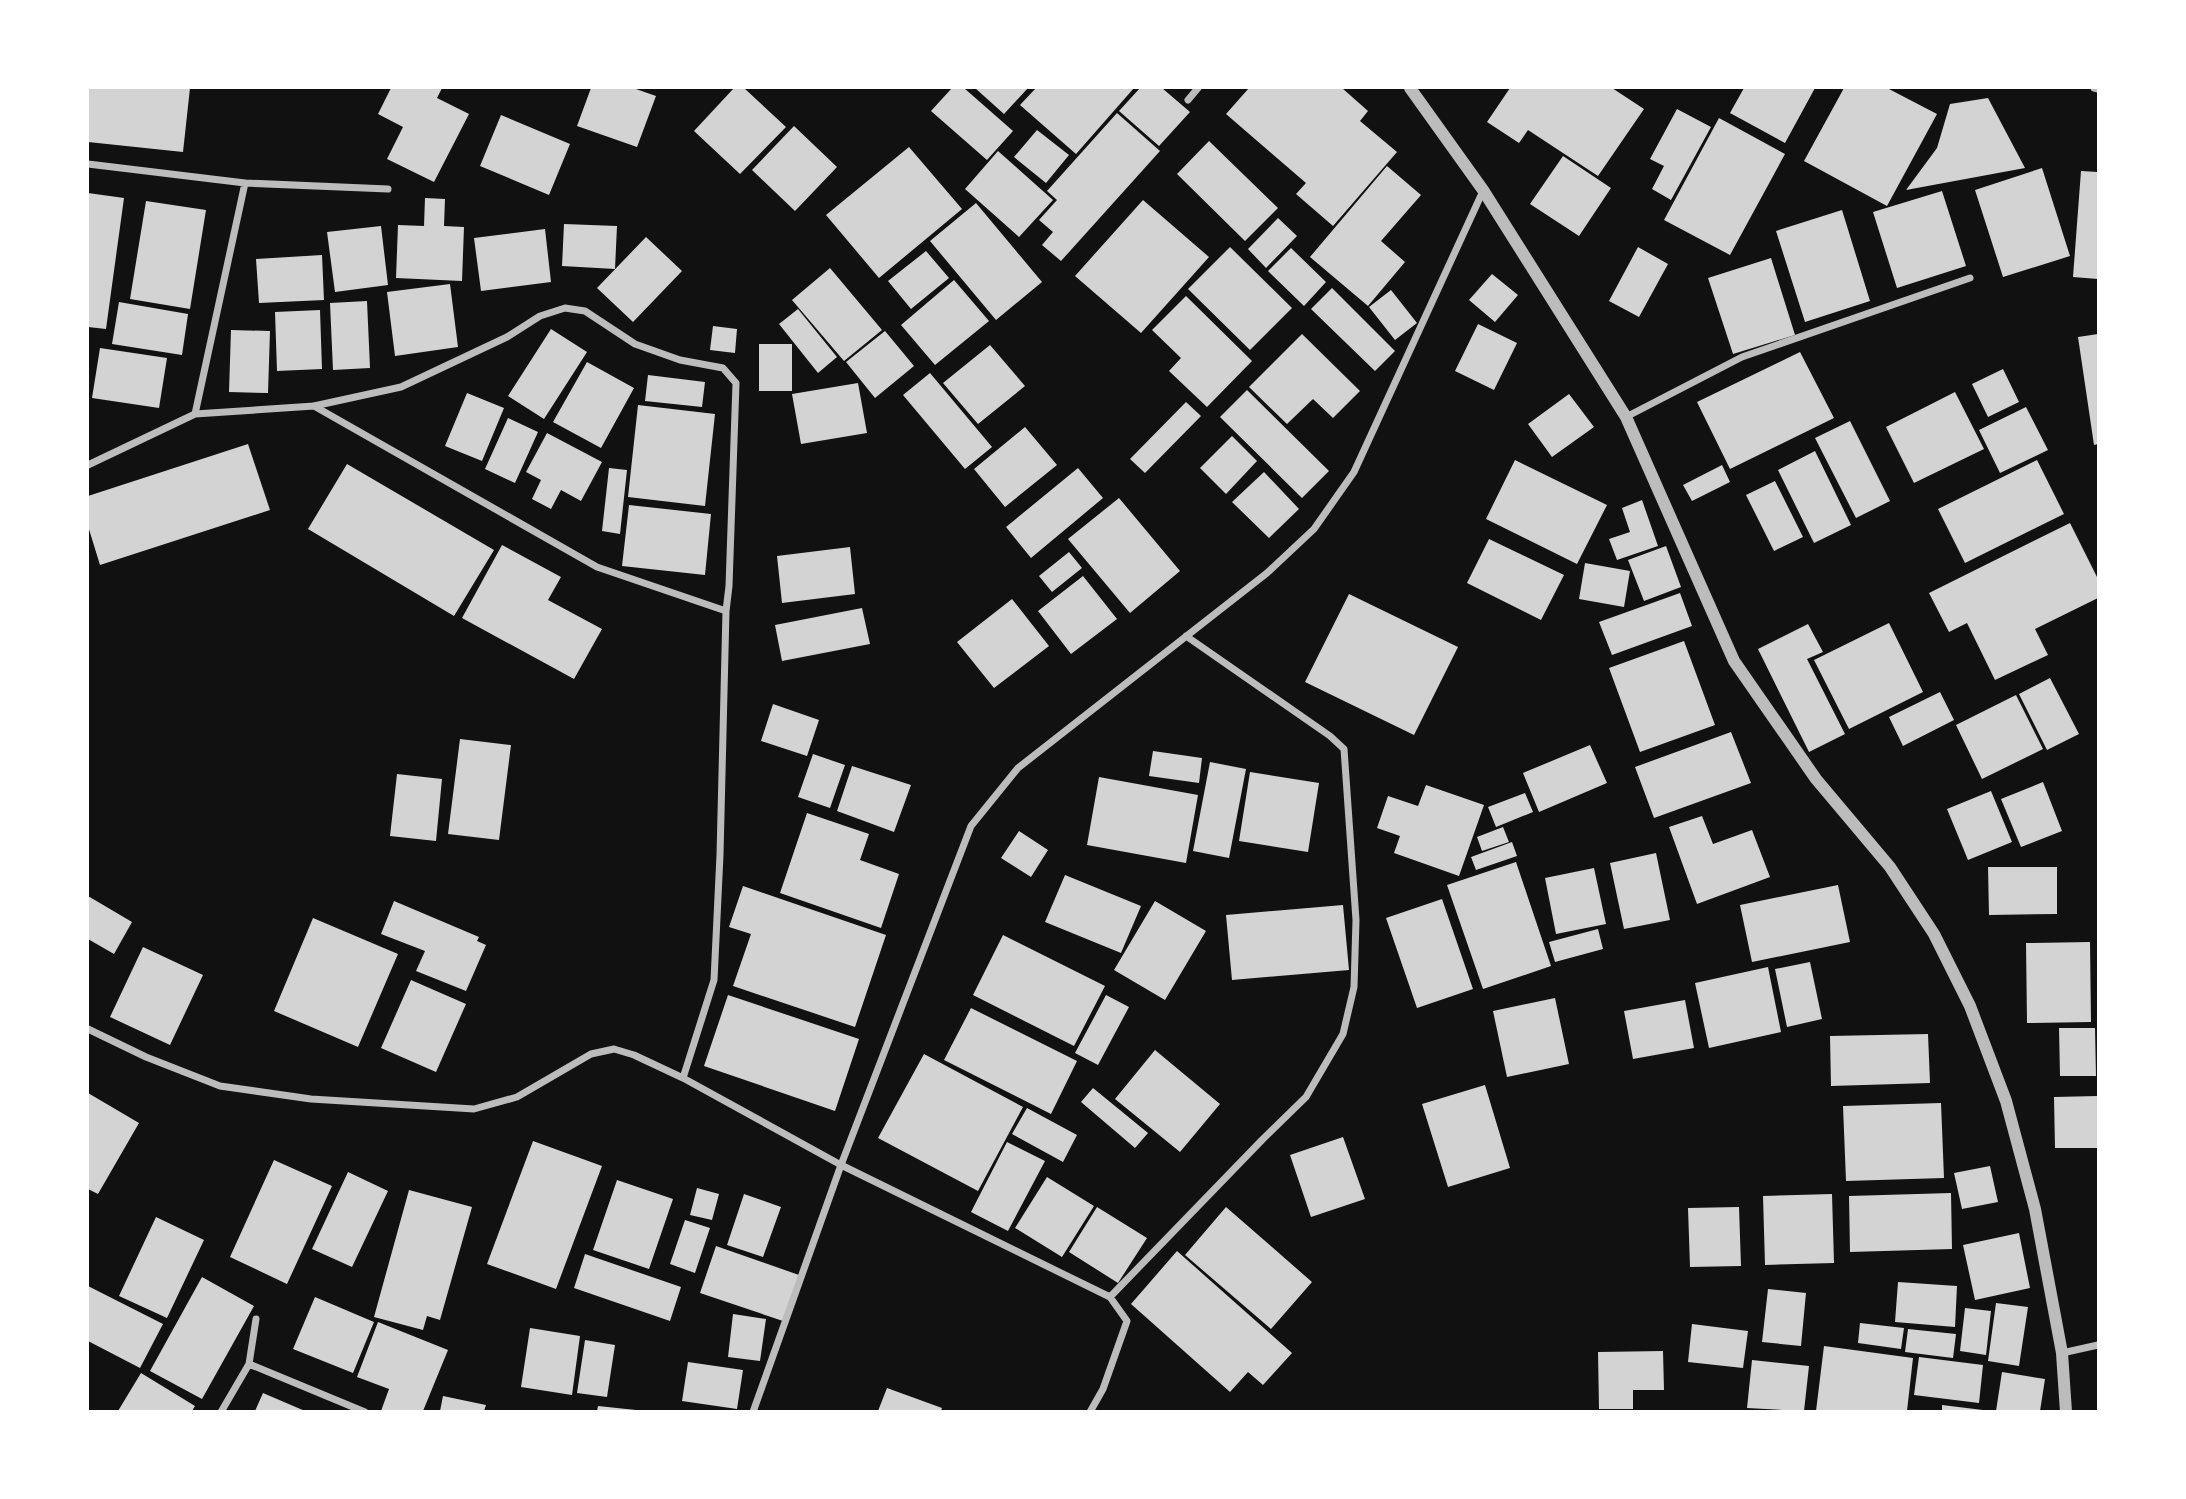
<svg xmlns="http://www.w3.org/2000/svg" width="2186" height="1499" viewBox="0 0 2186 1499" font-family="'Archivo Narrow',sans-serif">
<rect width="100%" height="100%" fill="#111"/>
<!-- building -->
<path fill="#d3d3d3" d="M88,88H190L183,152L88,142Z
M391,88H442L437,98L469,114L434,182L387,159L403,127L378,114Z
M591,88H633L656,96L637,147L577,126Z
M734,88H744L786,127L740,174L694,131Z
M952,88H964L1013,131L987,160L931,111Z
M975,88H1028L1004,114Z
M1036,88H1134L1076,154L1020,105Z
M1140,88H1162L1190,112L1159,146L1119,111Z
M1249,88H1342L1368,111L1360,121L1397,152L1333,226L1296,194L1306,183L1226,114Z
M1510,88H1612L1644,109L1598,176L1528,130L1519,143L1487,122Z
M1744,88H1815L1785,143L1730,113Z
M1844,88H1887L1937,114L1887,206L1804,161Z
M1988,98L2025,168L1906,190L1937,148L1950,104Z
M1677,109L1711,127L1671,200L1652,189L1664,166L1650,159Z
M1117,113L1160,151L1061,261L1042,245L1053,232L1039,220L1057,200L1047,191Z
M501,115L570,144L549,195L480,166Z
M1719,118L1785,154L1730,255L1664,220Z
M794,126L837,167L795,211L752,170Z
M1037,130L1069,155L1046,183L1014,157Z
M1209,141L1278,208L1245,241L1177,174Z
M909,147L962,209L879,278L826,215Z
M998,151L1053,200L1019,237L965,189Z
M1563,156L1611,188L1579,236L1530,204Z
M1387,166L1421,195L1381,241L1405,262L1368,306L1310,257Z
M2042,168L2070,256L2003,277L1975,190Z
M2081,171L2098,172V279L2073,277Z
M1942,191L1966,266L1897,288L1873,212Z
M88,193L124,198L106,329L88,327Z
M425,198L445,199L444,226L464,227L462,281L396,278L398,225L424,226Z
M1143,200L1209,257L1141,333L1075,276Z
M146,201L206,210L190,309L130,299Z
M976,203L1042,282L996,320L930,241Z
M1842,210L1870,301L1805,322L1776,231Z
M1278,218L1297,236L1266,268L1248,249Z
M564,224L617,226L615,269L562,266Z
M381,226L388,285L335,292L327,232Z
M545,229L551,282L481,291L474,238Z
M646,237L682,271L633,322L597,288Z
M1230,247L1292,308L1250,350L1188,289Z
M1638,247L1668,264L1639,317L1609,301Z
M1291,248L1326,282L1304,306L1268,271Z
M926,251L949,278L911,309L888,281Z
M322,255L324,300L259,303L256,259Z
M1771,258L1795,335L1733,354L1708,278Z
M830,268L882,330L844,361L792,300Z
M1492,274L1518,295L1495,322L1469,300Z
M954,280L989,321L935,365L901,325Z
M450,284L458,347L395,356L387,292Z
M1332,288L1395,351L1375,371L1311,309Z
M1391,290L1417,323L1395,340L1369,307Z
M1186,296L1252,361L1207,407L1169,371L1181,358L1152,330Z
M367,301L370,368L333,370L330,303Z
M119,302L188,314L182,355L112,344Z
M798,309L837,357L818,373L779,324Z
M320,310L322,369L277,371L275,312Z
M1478,324L1517,343L1494,390L1455,371Z
M713,326L737,329L735,353L710,350Z
M551,329L587,352L544,419L508,396Z
M231,330L270,331L268,393L229,392Z
M885,331L914,366L875,398L846,362Z
M1302,334L1360,391L1333,418L1313,399L1287,424L1249,387Z
M2098,334V444L2094,445L2078,337Z
M759,344H792V391H759Z
M990,345L1025,386L978,424L943,383Z
M100,348L167,358L159,408L92,398Z
M1800,352L1834,418L1730,469L1697,402Z
M587,362L634,388L601,448L553,422Z
M2003,369L2019,402L1988,417L1972,384Z
M930,373L992,447L965,469L903,395Z
M648,375L705,382L702,407L645,401Z
M858,383L867,433L801,444L792,394Z
M1247,390L1329,471L1302,498L1220,417Z
M1955,392L1984,449L1914,483L1886,427Z
M467,393L504,408L482,461L445,446Z
M1569,394L1594,427L1552,457L1528,424Z
M1186,402L1201,416L1145,473L1130,459Z
M638,405L715,414L705,506L628,497Z
M2026,407L2048,450L2000,473L1979,430Z
M508,418L538,432L515,483L485,469Z
M1850,421L1890,501L1856,518L1815,438Z
M1025,427L1057,465L1005,507L974,469Z
M547,433L602,462L581,501L561,490L551,509L532,499L541,480L526,472Z
M1232,436L1257,461L1226,494L1200,468Z
M248,444L270,510L100,565L88,526V496Z
M1815,451L1851,525L1814,543L1778,470Z
M1515,460L1607,505L1577,564L1486,519Z
M2037,460L2064,514L1965,563L1938,509Z
M347,464L494,550L454,616L308,529Z
M1722,465L1730,482L1692,501L1683,485Z
M609,468L627,470L620,534L602,531Z
M1078,468L1103,498L1031,558L1006,527Z
M1264,472L1299,509L1269,538L1232,502Z
M1775,481L1803,537L1774,551L1746,495Z
M1119,498L1180,571L1130,613L1068,539Z
M1642,500L1658,546L1617,560L1609,539L1630,532L1622,508Z
M629,505L711,514L705,575L622,566Z
M2070,523L2098,579V598L2035,629L2048,655L1995,680L1967,623L1949,632L1929,593Z
M1489,539L1564,575L1541,620L1467,583Z
M502,545L561,577L548,600L602,629L574,679L462,618Z
M1666,546L1681,587L1644,601L1628,560Z
M850,547L855,594L782,603L777,556Z
M1069,552L1082,568L1052,592L1039,576Z
M1585,563L1630,571L1624,607L1579,599Z
M1083,576L1117,619L1071,654L1038,611Z
M1680,593L1692,626L1612,655L1599,622Z
M1349,594L1458,647L1414,735L1305,682Z
M1012,599L1049,646L994,688L957,642Z
M862,608L870,644L782,661L775,625Z
M1889,623L1923,692L1849,729L1814,660Z
M1808,624L1823,652L1807,659L1845,734L1809,752L1758,649Z
M1684,641L1715,725L1640,752L1609,668Z
M2050,678L2079,734L2047,750L2019,694Z
M1940,692L1954,720L1903,746L1889,717Z
M2016,695L2043,749L1982,779L1956,725Z
M773,704L819,720L807,756L761,741Z
M1731,732L1751,783L1654,818L1635,767Z
M460,739L511,745L499,840L448,834Z
M1590,745L1607,783L1539,812L1523,773Z
M1153,751L1202,758L1199,783L1149,776Z
M813,754L845,765L830,808L798,797Z
M1210,762L1246,769L1229,858L1193,851Z
M852,766L911,785L894,832L837,811Z
M1250,772L1319,783L1308,852L1239,841Z
M397,774L442,779L436,841L390,836Z
M1099,777L1198,795L1186,863L1087,845Z
M2043,782L2062,831L2021,847L2001,799Z
M1426,785L1484,805L1459,876L1394,853L1400,836L1377,828L1388,796L1418,806Z
M1991,791L2012,842L1968,860L1947,809Z
M1525,793L1533,812L1496,827L1488,807Z
M807,813L869,834L860,860L899,874L881,928L780,893Z
M1702,816L1713,844L1752,830L1770,877L1697,904L1669,827Z
M1503,827L1509,842L1482,851L1477,837Z
M1019,831L1048,850L1031,877L1001,858Z
M1512,842L1517,856L1476,870L1471,857Z
M1656,853L1670,920L1624,929L1610,863Z
M1516,862L1551,966L1483,989L1447,885Z
M1988,867H2057V914L1989,915Z
M1594,868L1606,924L1556,934L1545,878Z
M1065,875L1141,906L1121,953L1045,922Z
M1838,885L1850,942L1752,962L1740,905Z
M743,886L886,935L855,1027L733,986L751,934L729,927Z
M88,896L132,922L114,954L88,939Z
M1442,899L1473,989L1417,1008L1386,918Z
M394,901L479,937L477,941L486,945L466,991L416,971L425,951L381,934Z
M1155,901L1206,931L1165,1000L1114,970Z
M1343,905L1349,970L1232,980L1226,915Z
M313,918L398,954L358,1047L274,1011Z
M1598,929L1603,949L1555,962L1549,942Z
M1003,935L1105,986L1074,1046L973,995Z
M2090,942L2091,1022L2027,1023L2026,943Z
M143,947L203,975L170,1045L110,1017Z
M1810,962L1822,1019L1787,1027L1775,969Z
M1768,967L1781,1032L1709,1048L1695,983Z
M411,980L466,1004L436,1072L381,1048Z
M728,995L859,1039L835,1111L704,1066Z
M1106,995L1129,1007L1098,1065L1075,1053Z
M1555,998L1569,1064L1507,1077L1493,1011Z
M1685,1000L1694,1048L1633,1059L1624,1011Z
M971,1008L1077,1061L1051,1114L944,1060Z
M2059,1028H2095L2096,1076H2060Z
M1928,1034L1930,1083L1831,1086L1830,1036Z
M1155,1050L1220,1104L1180,1152L1115,1099Z
M924,1054L1023,1107L978,1191L878,1138Z
M1485,1085L1510,1168L1448,1187L1422,1104Z
M1093,1088L1148,1133L1135,1148L1081,1102Z
M88,1093L139,1123L98,1194L88,1189Z
M2098,1096V1148H2055L2054,1097Z
M1941,1103L1944,1178L1846,1181L1843,1106Z
M1027,1108L1077,1135L1063,1162L1012,1134Z
M1343,1137L1365,1199L1311,1217L1290,1155Z
M533,1141L602,1166L556,1289L487,1264Z
M1007,1142L1045,1161L1008,1231L971,1212Z
M274,1160L332,1186L287,1284L230,1257Z
M1990,1166L1998,1202L1962,1209L1954,1173Z
M348,1172L388,1191L352,1267L312,1249Z
M1047,1177L1094,1206L1062,1257L1015,1228Z
M617,1180L673,1199L649,1269L593,1250Z
M697,1188L719,1194L712,1220L690,1215Z
M409,1190L472,1207L440,1320L427,1316L423,1330L374,1317Z
M1951,1193L1952,1249L1850,1252L1849,1196Z
M744,1194L781,1207L763,1257L727,1245Z
M1832,1194L1834,1263L1765,1265L1763,1196Z
M1097,1207L1147,1238L1118,1283L1069,1252Z
M1226,1207L1312,1282L1271,1329L1185,1255Z
M1739,1207L1741,1266L1690,1267L1688,1208Z
M156,1217L204,1240L167,1318L119,1296Z
M685,1220L710,1228L695,1273L670,1264Z
M2019,1233L2030,1288L1975,1300L1963,1245Z
M716,1246L799,1275L783,1321L700,1293Z
M1177,1251L1292,1353L1263,1385L1248,1372L1230,1392L1131,1304Z
M585,1254L681,1287L670,1321L574,1288Z
M202,1277L254,1306L202,1399L150,1371Z
M1898,1282L1957,1286L1955,1327L1895,1322Z
M88,1286L163,1324L140,1368L88,1341Z
M1768,1289L1806,1293L1801,1346L1762,1342Z
M315,1297L374,1322L353,1373L293,1349Z
M1996,1303L2028,1307L2019,1366L1988,1361Z
M1965,1308L1991,1311L1986,1355L1960,1351Z
M733,1314L766,1319L760,1361L728,1357Z
M378,1322L448,1350L423,1411H381L389,1389L357,1377Z
M1860,1323L1904,1328L1901,1349L1858,1343Z
M1692,1324L1748,1331L1743,1368L1688,1362Z
M530,1328L580,1336L572,1395L521,1387Z
M1908,1329L1956,1334L1953,1358L1905,1352Z
M585,1340L615,1345L607,1397L577,1393Z
M1824,1346L1913,1358L1907,1411H1816Z
M1663,1351L1664,1390H1633V1409H1599L1598,1352Z
M1919,1357L1983,1365L1979,1403L1914,1395Z
M1752,1360L1809,1366L1804,1411L1747,1408Z
M688,1362L743,1370L737,1409L682,1401Z
M2002,1372L2045,1379L2040,1411H1996Z
M141,1373L195,1406L192,1411H118Z
M887,1388L942,1408L941,1411H878Z
M263,1393L305,1411H255Z
M443,1396L486,1405L484,1411H440Z
M1942,1405L1983,1410V1411H1942Z
M598,1406L636,1410V1411H597Z"/>
<g fill="none" stroke-linecap="round" stroke-linejoin="round">
<!-- minor -->
<path stroke="#bcbcbc" stroke-width="7" d="M2094,88L2098,89
M1188,100L1198,88
M88,164L245,183L388,189
M195,414L314,406L401,387L507,337L540,316L565,308L585,311L635,344L680,360L723,368L736,383L729,586L726,611L597,567L314,406
M1626,417L1742,357L1970,278
M88,465L195,414L245,183
M88,1029L146,1057L220,1086L311,1099L474,1109L517,1097L591,1054L614,1049L634,1055L683,1078L841,1165L1110,1297L1127,1321L1103,1389L1090,1412
M683,1078L714,980L720,855L726,611
M1110,1297L1262,1140L1306,1097L1343,1034L1354,987L1356,920L1344,749L1330,736L1186,636
M2062,1353L2098,1345
M249,1364L365,1412
M221,1412L249,1364L256,1319
M753,1412L841,1165L971,826L1018,768L1267,573L1314,529L1354,472L1483,191"/>
<!-- tertiary -->
<path stroke="#bcbcbc" stroke-width="12" d="M1410,88L1483,190L1626,417L1734,661L1816,779L1890,867L1934,934L1970,1006L2006,1101L2035,1209L2062,1353L2066,1412"/>
</g>
<!-- border -->
<rect width="2186" height="1499" fill="none" stroke="#ffffff" stroke-width="178"/>
</svg>
